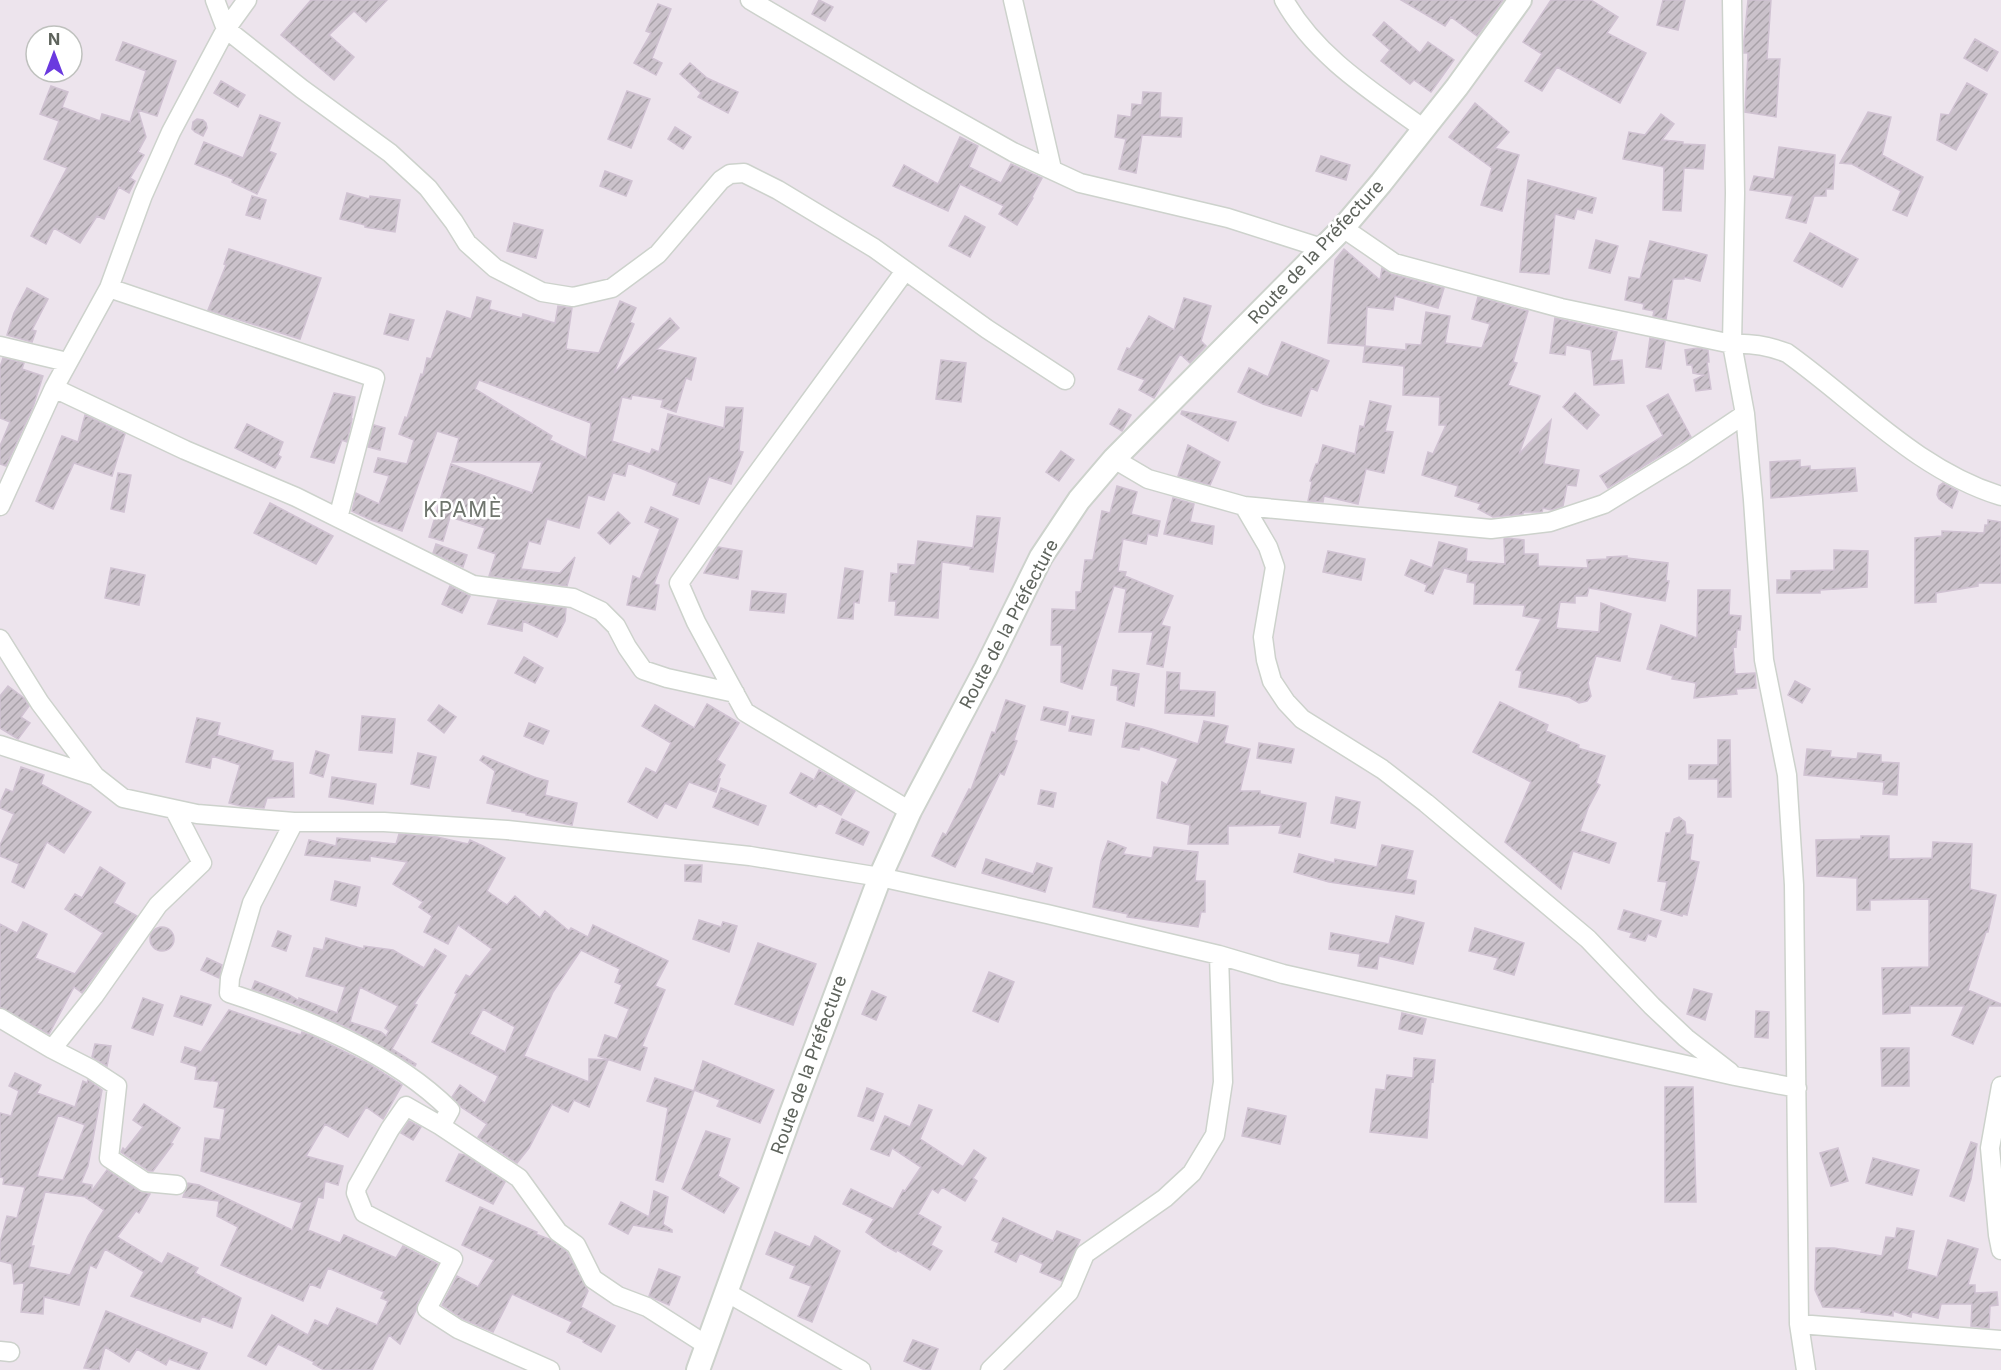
<svg xmlns="http://www.w3.org/2000/svg" width="2001" height="1370" viewBox="0 0 2001 1370" font-family="Inter,sans-serif">
<defs>
<pattern id="building-hatch" width="6" height="6" patternUnits="userSpaceOnUse" patternTransform="scale(1.5)"><rect width="6" height="6" fill="#cbc2cb"/><path d="M-1 1l2-2M0 6l6-6M5 7l2-2" fill="none" stroke="#a8a1a8"/></pattern>
</defs>
<rect width="100%" height="100%" fill="#ede4ed"/>
<!-- building -->
<path fill="url(#building-hatch)" stroke="#d0c2d2" stroke-width="1.5" fill-rule="evenodd" d="M311,0H387L366,22L354,11L329,35L354,57L334,80L281,35Z
M819,0L833,7L825,21L812,14Z
M1401,0H1503L1477,36L1451,17L1445,26Z
M1551,0H1591L1618,17L1607,33L1646,53L1620,103L1557,67L1542,91L1525,81L1542,54L1523,42Z
M1663,0H1685L1678,30L1657,25Z
M1748,0H1771L1767,59H1780L1776,117L1745,112L1748,53H1744V41Z
M658,4L671,9L652,58L662,63L656,75L634,63L651,33L646,31Z
M1384,22L1420,53L1428,42L1454,60L1431,92L1414,80L1410,84L1381,61L1390,50L1373,35Z
M1975,39L1998,52L1987,71L1964,58Z
M123,42L176,61L157,116L138,110L146,137L138,152L144,155L130,178L135,181L129,193L119,187L104,219L97,216L80,243L54,228L46,244L31,236L67,168L44,159L59,121L40,114L51,86L68,92L62,107L100,121L102,114L130,122L146,71L116,60Z
M690,63L707,78L738,92L728,113L698,97L701,93L680,74Z
M221,81L245,95L238,107L214,93Z
M1967,83L1987,94L1956,150L1937,140L1941,114L1949,115Z
M627,91L650,99L631,148L608,139Z
M1143,92L1161,93L1160,117L1182,118L1181,137L1142,135L1136,173L1119,169L1126,139L1115,137L1118,115L1131,117L1132,104L1142,105Z
M1475,103L1509,132L1495,148L1519,155L1502,211L1481,205L1492,168L1449,137Z
M1868,112L1891,117L1882,155L1923,177L1907,216L1893,210L1901,191L1852,164L1840,163Z
M1661,114L1674,124L1662,140L1683,142V144L1705,145L1703,169L1684,168L1681,211L1663,210L1664,167L1623,159L1629,132L1645,135Z
M260,115L280,123L269,151L276,154L257,194L232,182L233,179L195,164L204,142L243,158Z
M197,119L203,120L206,123L207,128L203,136L195,132L192,129L193,122Z
M675,127L691,137L683,149L668,139Z
M960,137L978,146L969,167L1001,183L1011,164L1042,178L1032,197L1033,198L1017,225L999,214L1004,206L960,184L948,211L893,186L904,165L938,184Z
M1779,147L1835,155L1833,189H1826V196H1814L1806,223L1786,218L1793,196L1750,190L1754,176L1774,179Z
M1321,156L1350,165L1346,180L1316,171Z
M605,171L632,181L626,196L600,186Z
M1528,180L1596,198L1592,213L1577,209L1574,219L1555,214L1549,274L1520,272Z
M347,193L369,199L370,196L400,200L395,232L365,227V225L340,219Z
M252,196L266,200L260,219L246,215Z
M965,216L985,227L970,257L949,246Z
M514,223L543,230L536,258L507,251Z
M1810,233L1858,259L1842,287L1794,261Z
M1596,240L1618,246L1610,273L1589,268Z
M1650,241L1707,255L1700,281L1684,277V279H1673L1666,319L1653,316L1654,311L1643,309L1644,304L1625,300L1629,277L1640,279Z
M229,249L321,278L300,339L208,310L226,265L224,264Z
M1344,249L1380,280L1382,268L1391,274L1444,288L1438,308L1395,296L1393,310L1367,307L1365,346L1328,343L1335,260Z
M27,288L48,299L32,330L36,331L32,342L7,335L14,313Z
M477,297L491,301L489,309L522,318L523,314L555,323L558,306L572,308L566,349L599,353L620,301L636,308L630,322L634,324L614,373L670,318L679,328L657,349L696,358L691,380L686,378L676,412L661,407L663,400L632,395L631,399L622,397L612,441L650,454L652,449L659,452L668,414L724,428L726,407L743,408L739,451L743,452L731,484L709,477L699,504L673,495L677,483L628,463L625,476L613,473L604,500L588,495L579,528L547,519L540,544L529,541L521,569L560,573L575,557L567,586L489,576L496,554L478,548L485,528L450,517L443,541L429,537L451,464L532,493L542,462H452L459,438L437,431L402,531L371,520L352,511L356,493L379,504L389,476L374,472L378,458L407,464L414,440L399,434L405,417L407,418L421,374L423,375L427,358L431,359L447,311L471,319ZM479,380L591,423L586,458L550,440L552,436L475,389Z
M1478,297L1528,311L1513,362L1517,363L1508,385L1540,396L1519,454L1551,420L1544,464L1579,470L1576,486L1567,485L1563,506L1551,510L1543,508L1542,512H1523V514L1493,517L1478,509L1481,504L1455,496L1458,486L1422,475L1428,452L1433,454L1446,425H1439L1440,397L1403,395L1404,366L1363,362L1365,346L1406,350V344L1421,345L1426,312L1450,316L1445,343L1482,348L1490,324L1472,319Z
M1184,298L1211,306L1201,341L1206,346L1190,363L1180,354L1154,398L1139,390L1145,380L1118,369L1127,348L1130,349L1149,316L1174,330Z
M390,314L414,320L408,340L384,334Z
M1555,318L1617,332L1610,361L1622,360L1624,383L1594,385L1591,350L1566,345L1565,355L1550,353Z
M1650,338L1665,341L1661,369L1646,367Z
M1282,342L1329,361L1317,391L1311,388L1301,416L1263,404L1238,392L1249,368L1268,377Z
M1698,348L1708,350L1709,362H1707L1711,389L1696,391L1694,380L1704,375L1693,373L1692,365H1687L1685,350Z
M3,358L24,363L22,369L43,376L33,407L6,466L0,464V446L10,422L0,418V367Z
M941,360L966,363L961,402L936,399Z
M334,393L355,397L351,419H352L347,442L342,440L334,463L311,457Z
M1575,393L1599,415L1587,429L1563,407Z
M1668,394L1691,437L1608,488L1600,476L1663,436L1647,406Z
M1370,401L1391,406L1385,431L1393,432L1384,473L1366,469L1358,504L1324,496L1323,502L1308,501L1312,482L1310,481L1316,464H1318L1323,445L1355,454L1360,426L1364,427Z
M1119,409L1131,415L1122,431L1110,424Z
M1182,411L1236,422L1228,441L1181,414Z
M85,415L125,434L112,476L74,463L53,509L36,501L62,436L78,442Z
M247,424L283,442L278,455L281,457L275,468L235,448Z
M374,425L385,428L380,450L368,447Z
M1188,445L1220,462L1210,485L1178,476Z
M1061,451L1074,460L1059,481L1046,472Z
M1800,460V467L1810,466V470L1855,468L1857,491L1771,498L1770,462Z
M118,473L131,475L124,512L111,509Z
M1943,483L1958,491L1952,508L1939,499L1937,495L1939,486Z
M1117,486L1137,492L1131,514L1160,521L1157,536L1148,534L1146,544L1123,539L1118,571L1126,572L1125,576L1173,596L1161,625L1170,627L1163,667L1147,664L1153,632H1119L1126,589L1114,586L1082,689L1061,682L1062,645H1051L1052,609L1076,610V592H1081L1085,560H1093L1102,511L1110,513Z
M1173,498L1194,504L1190,522L1214,526L1212,544L1164,534Z
M270,503L333,536L316,564L254,533Z
M651,507L678,519L654,584L659,585L655,610L627,605L633,576L640,579L660,529L645,522Z
M618,512L630,523L610,544L598,533Z
M977,516L1000,518L993,572L970,569L971,566L942,562L938,618L895,615L896,601H889L891,573L898,574V564L915,565L918,541L973,548Z
M1988,520L2001,522V583H1978V586L1936,593V602L1915,603V538L1942,536V531L1984,533L1985,525H1988Z
M1507,538L1524,540V554H1538V566L1588,568L1587,560L1607,559V557L1627,556V558L1668,563L1666,581H1669L1665,601L1589,588L1587,596H1575V603L1560,602L1556,628L1599,632L1601,603L1631,614L1620,661L1596,656L1588,683L1591,696L1587,701L1579,703L1569,697L1519,687L1522,671L1516,670L1541,619L1523,616L1525,605L1474,604L1475,583L1467,582L1468,574L1444,568L1433,594L1425,591L1427,585L1405,575L1411,560L1432,568L1439,542L1467,549L1466,561L1505,564L1504,539Z
M436,544L467,555L463,567L433,553Z
M718,547L742,551L738,579L704,573Z
M1834,550L1868,551L1867,587L1820,590V593H1777V580H1791V571L1834,570Z
M1328,551L1365,559L1361,580L1323,572Z
M111,568L145,575L139,605L105,598Z
M845,568L863,571L859,603L854,602L853,619L838,618Z
M450,586L470,596L462,613L442,604Z
M1698,590H1730L1729,615L1741,616L1740,630H1737L1736,647L1733,646L1735,674L1755,673L1756,688L1736,689L1737,694L1694,698L1696,683L1672,679L1673,676L1647,669L1661,625L1697,638Z
M752,591L786,594L784,613L750,610Z
M498,600L566,608L565,621L557,637L523,621L522,631L488,624Z
M524,657L543,668L535,683L515,673Z
M1113,670L1139,674L1134,706L1117,700L1118,686L1111,685Z
M1167,672L1180,673L1179,690L1215,692L1214,716L1165,713Z
M1795,681L1810,689L1802,703L1788,695Z
M8,686L24,698L29,706L21,717L30,723L18,739L0,728V696Z
M1006,700L1025,706L1014,740L1017,741L1004,775L1000,773L955,867L932,856L943,833L946,835L969,789L971,790L992,732L995,733Z
M1500,702L1548,725L1546,731L1579,745L1578,748L1605,756L1596,783L1600,785L1588,808L1580,831L1616,843L1609,863L1573,851L1561,889L1505,842L1531,782L1473,752Z
M707,704L739,723L717,760L725,765L718,779H720L716,792L689,782L676,808L665,803L657,818L628,802L646,768L656,773L671,743L642,726L655,705L694,728Z
M439,705L456,717L444,733L428,720Z
M1044,707L1068,712L1065,725L1041,720Z
M362,716L395,719L392,753L359,750Z
M1072,716L1094,720L1091,735L1069,731Z
M197,718L220,723L217,735L273,751L271,760L293,763L294,797L267,798L264,808L241,806L229,803L240,765L212,756L210,768L186,762Z
M1204,721L1228,726L1224,743L1250,749L1240,791H1260V794L1306,803L1300,837L1279,833L1281,825L1228,826V844H1188L1190,825L1157,818L1162,782L1167,785L1178,759L1140,746L1139,750L1122,747L1126,723L1152,729L1198,744Z
M529,723L549,731L543,744L524,736Z
M1718,740H1730L1731,797H1718V779H1689V765H1718Z
M1259,743L1294,749L1291,763L1257,758Z
M1807,749L1831,751L1830,757L1857,759L1858,753L1881,755V762L1899,763L1897,795L1883,794L1884,782L1804,775Z
M316,751L329,755L323,777L310,773Z
M418,753L436,757L429,788L411,784Z
M483,756L534,777L548,781L545,795L577,803L572,825L526,815V813L512,811V809L487,803L495,771L480,760Z
M21,767L44,775L41,784L91,812L64,853L47,842L24,888L12,882L19,864L0,856V845L14,814L0,808V803L6,789L13,792Z
M819,770L855,791L841,815L819,803L816,807L790,793L801,773L814,780Z
M332,777L376,784L373,804L329,797Z
M721,788L766,806L758,825L713,807Z
M1041,790L1056,793L1053,807L1038,804Z
M1336,797L1360,802L1355,828L1331,823Z
M1679,817L1685,822L1686,834L1693,835L1690,860L1699,862L1687,915L1683,914L1682,916L1661,910L1667,882L1658,881L1666,833H1670L1674,819Z
M842,819L869,832L863,845L836,833Z
M399,834L437,837L468,844L470,840L485,847L505,858L487,891L507,905L515,896L540,918L545,911L569,931L571,928L588,937L593,925L668,961L655,986L665,990L642,1046L647,1048L640,1070L598,1056L605,1035L617,1039L629,1009L615,1003L622,985L615,982L620,969L581,950L553,992L524,1056L589,1082V1059L608,1060L589,1107L574,1100L568,1112L552,1104L529,1148L517,1163L478,1137L487,1124L461,1107L452,1097L460,1085L485,1103L498,1076L432,1042L457,994L455,993L466,975L470,977L492,949L458,925L448,944L424,932L432,916L419,907L423,902L393,884L407,862L370,856V861L305,855L309,840L336,846L337,838L396,844ZM483,1009L515,1027L505,1052L470,1034Z
M1861,836H1889V859L1932,858L1933,842L1972,844L1970,889L1996,895L1988,932H1986L1968,990L2001,1004V1006H1989L1973,1044L1952,1035L1964,1006H1910V1013L1883,1014L1882,968L1929,967V899L1870,900V910H1857V878L1817,876L1816,840L1861,839Z
M1108,841L1126,848L1123,854L1152,858L1154,847L1198,852L1195,881H1205V912H1201L1198,927L1127,917L1128,914L1093,907L1101,861Z
M1382,845L1413,851L1406,879L1416,881L1414,894L1329,882L1294,872L1299,854L1334,863L1335,859L1377,867Z
M986,859L1033,874L1037,863L1052,868L1045,892L982,873Z
M685,865H702L701,882L685,881Z
M100,867L125,883L114,903L137,916L82,993L74,987L49,1034L0,1007V924L17,933L23,922L47,934L35,958L75,974L103,933L65,909L75,894L82,898Z
M335,881L360,887L356,906L331,900Z
M1624,910L1661,921L1656,937L1648,934L1645,941L1630,937L1632,933L1618,929Z
M1396,916L1424,923L1413,964L1379,956L1377,969L1358,966L1360,954L1329,949L1331,933L1389,944Z
M699,920L721,927L723,922L737,926L729,952L693,939Z
M150 939a12 12 0 1 1 24 0a12 12 0 1 1-24 0Z
M1475,928L1524,943L1514,975L1494,969L1498,958L1469,951Z
M278,931L291,936L286,951L272,946Z
M326,938L364,949V946L393,950L424,968L435,949L446,956L414,1004L417,1005L392,1049L416,1064L415,1066L351,1029L292,1003L252,989L255,981L288,994L299,1001V998L337,1013L345,987L306,976L314,948L323,950ZM360,987L398,1006L385,1028L389,1031L386,1036L381,1032L350,1022Z
M758,943L816,964L793,1025L735,1004Z
M207,958L222,965L219,978L201,970Z
M989,972L1014,982L998,1022L973,1011Z
M1694,989L1712,994L1705,1020L1687,1014Z
M872,991L886,997L876,1020L862,1014Z
M181,996L211,1005L202,1025L174,1016Z
M143,998L163,1005L153,1035L132,1028Z
M229,1010L301,1035L302,1032L313,1036L369,1064L402,1085L383,1119L366,1107L348,1137L325,1124L306,1156L343,1166L338,1185L325,1181L323,1198L318,1197L308,1230L340,1243L344,1235L396,1258L403,1246L438,1264L417,1304L416,1310L400,1344L389,1335L372,1370H324L313,1364L314,1362L278,1344L266,1365L248,1356L272,1315L308,1335L315,1320L328,1326L337,1308L377,1325L388,1301L381,1298L384,1292L328,1268L320,1288L310,1284L303,1301L221,1265L238,1227L217,1216L219,1201L183,1197L188,1183L199,1185L292,1230L302,1203L201,1171L205,1138L220,1140L225,1109L214,1107L219,1082L213,1081L214,1076L211,1081L195,1079L197,1067L181,1062L185,1047L201,1052Z
M1756,1011L1769,1012L1768,1038L1755,1037Z
M1402,1013L1426,1019L1422,1034L1399,1029Z
M95,1044L111,1046L107,1066L92,1057Z
M1881,1048H1909V1086H1882Z
M1414,1058L1435,1060L1433,1082L1431,1081L1427,1138L1370,1132L1376,1089L1385,1090L1387,1075L1413,1078Z
M703,1061L774,1090L760,1123L717,1106L720,1100L694,1090Z
M15,1073L41,1085L37,1093L75,1107L83,1081L87,1083L88,1080L102,1090L88,1166L81,1183L92,1185L91,1192L107,1170L139,1191L150,1194L139,1213L136,1211L117,1237L162,1264L168,1253L198,1268L195,1273L241,1298L232,1328L202,1316L200,1322L131,1296L144,1272L105,1249L96,1268L90,1265L79,1305L44,1297L43,1314L21,1312L24,1283L14,1284L12,1264L0,1261V1243L7,1216L17,1218L25,1187L3,1184L4,1178L0,1177V1113L11,1116L19,1091L9,1086ZM58,1115L85,1125L63,1180L37,1176ZM45,1192L87,1197L86,1198L104,1210L88,1236L70,1275L29,1267L34,1246H31Z
M655,1078L694,1091L663,1182L656,1180L668,1108L647,1101Z
M1665,1087H1693L1696,1202H1665Z
M867,1088L883,1094L873,1121L858,1116Z
M144,1104L180,1128L171,1143L173,1144L153,1171H149L121,1152L123,1148L125,1150L143,1127L133,1120Z
M919,1105L932,1110L920,1139L963,1167L974,1150L986,1158L973,1178L977,1181L965,1201L942,1187L938,1193L932,1189L918,1214L941,1227L931,1245L942,1251L930,1270L897,1250L896,1252L884,1245L866,1232L874,1219L843,1204L851,1189L893,1209L903,1190L905,1191L921,1167L892,1148L889,1156L871,1149L885,1116L910,1127Z
M1248,1108L1286,1116L1280,1144L1242,1136Z
M409,1121L421,1127L413,1140L401,1133Z
M706,1131L730,1139L718,1176L739,1188L724,1213L682,1189Z
M1971,1142L1977,1144L1971,1179L1964,1201L1950,1196Z
M1838,1148L1848,1181L1831,1186L1820,1153Z
M459,1154L465,1155L505,1182L493,1204L446,1181Z
M1873,1158L1919,1170L1912,1195L1866,1183Z
M654,1191L668,1197L663,1224L672,1230V1232L633,1225L628,1234L609,1224L621,1202L649,1217Z
M480,1207L537,1232L536,1234L551,1240L567,1252L588,1291L581,1307L615,1326L601,1352L583,1342L584,1340L567,1332L572,1322L512,1294L493,1332L463,1319L442,1305L457,1276L478,1287L494,1260L462,1245Z
M1003,1218L1053,1241L1057,1231L1080,1240L1062,1281L1040,1272L1043,1264L1020,1253L1016,1262L995,1252L999,1243L992,1240Z
M1897,1228L1914,1231L1907,1269L1937,1277L1948,1240L1978,1249L1968,1285H1975V1293L1997,1292L1998,1305L1990,1306L1989,1328L1971,1326L1972,1304H1941L1938,1318L1912,1312L1911,1317L1893,1311V1316L1861,1312L1862,1309L1823,1307L1815,1290L1816,1248H1834L1882,1256L1886,1237L1895,1238Z
M775,1232L810,1247L815,1236L840,1251L812,1322L798,1316L811,1286L790,1278L795,1266L766,1254Z
M659,1269L680,1277L669,1305L649,1296Z
M106,1311L207,1353L199,1370L169,1359L166,1365L137,1349L129,1362L105,1347L99,1370L84,1368Z
M913,1340L938,1349L930,1370H925L904,1361Z"/>
<g fill="none" stroke-linecap="round" stroke-linejoin="round">
<defs>
<path id="minor" d="M215,0L226,29L302,89L390,153L428,188L454,222L467,243L495,268L542,292L573,297L612,288L658,254L721,180L730,174L744,173L778,190L874,248L987,329L1065,380
M750,0L917,98L1013,152L1080,183L1228,218L1322,248
M1013,0L1052,169
M1284,0C1315,56 1373,92 1424,129
M1732,0L1735,193L1732,344L1745,414L1753,500L1764,660L1787,775L1794,885L1799,1324L1806,1370
M1343,228L1394,263L1561,308L1732,344C1752,343 1769,346 1787,353C1857,403 1917,470 2001,496
M905,271L734,505L679,583L696,622L745,712L910,811
M109,288L375,378L338,518
M0,346L67,362
M54,388L185,450L296,497L473,585L573,598L601,611L616,626L627,647L643,670L667,678L735,693
M1114,459L1148,479L1244,506L1491,529L1550,522L1604,504L1684,455L1745,414
M0,506L54,388L109,288L143,195L171,132L226,29L247,0
M1244,506L1268,547L1275,567L1263,637L1266,660L1272,681L1286,702L1302,719L1382,769L1426,803L1588,939L1652,1006L1686,1038L1730,1072
M0,639L40,703L95,776
M0,745L95,776L123,798L197,814L294,822H384L507,830L750,856L880,877L1047,914L1219,955L1283,974L1735,1076L1797,1088
M294,822L252,903L230,978L229,993C305,1018 393,1053 450,1110L441,1126
M0,1018L52,1049L94,996L158,905L202,863L174,809
M52,1049L91,1069L117,1086L109,1158L145,1182L177,1185
M2001,1086L1990,1148L1998,1235L2001,1250
M726,1292L861,1370
M1799,1324L2001,1340
M0,1351L10,1352
M550,1370L458,1329L427,1309L453,1259L364,1213L356,1193L357,1187L390,1129L406,1106L441,1126L519,1178L558,1232L576,1245L593,1279L618,1296L647,1307L708,1346
M990,1370L1069,1292L1085,1254L1165,1198L1192,1173L1215,1135L1223,1082L1219,955"/>
<path id="tertiary" d="M698,1370L790,1116L880,877L910,811L986,668L1041,557L1079,500L1114,459L1343,228L1381,183L1457,87L1520,0"/>
</defs>
<!-- minor casing -->
<use href="#minor" stroke="#cdd2cc" stroke-width="21"/>
<!-- tertiary casing -->
<use href="#tertiary" stroke="#cdd2cc" stroke-width="26"/>
<!-- minor -->
<use href="#minor" stroke="#fff" stroke-width="18"/>
<!-- tertiary -->
<use href="#tertiary" stroke="#fff" stroke-width="22"/>
</g>
<g text-anchor="middle" stroke-width="5" stroke-linejoin="round" paint-order="stroke">
<!-- street labels -->
<g font-size="18" fill="#5e635c" stroke="#fff">
<text transform="translate(1316 252) rotate(-47)" y="6">Route de la Préfecture</text>
<text transform="translate(1009 624) rotate(-62)" y="6">Route de la Préfecture</text>
<text transform="translate(809 1065) rotate(-70)" y="6">Route de la Préfecture</text>
</g>
<!-- quarter labels -->
<g font-size="21" letter-spacing="1.5" fill="#6f756d" stroke="#fff">
<text x="463" y="517">KPAMÈ</text>
</g>
</g>
<!-- north arrow -->
<g transform="translate(54 54)"><circle r="28" fill="#ffffff" stroke="#bfc1be" stroke-width="1.5"/>
<path d="M0-4.5L10 22L0 15L-10 22Z" fill="#6a39df"/>
<text y="-9" font-size="16" font-weight="bold" text-anchor="middle" fill="#5e635c">N</text>
</g>
</svg>
